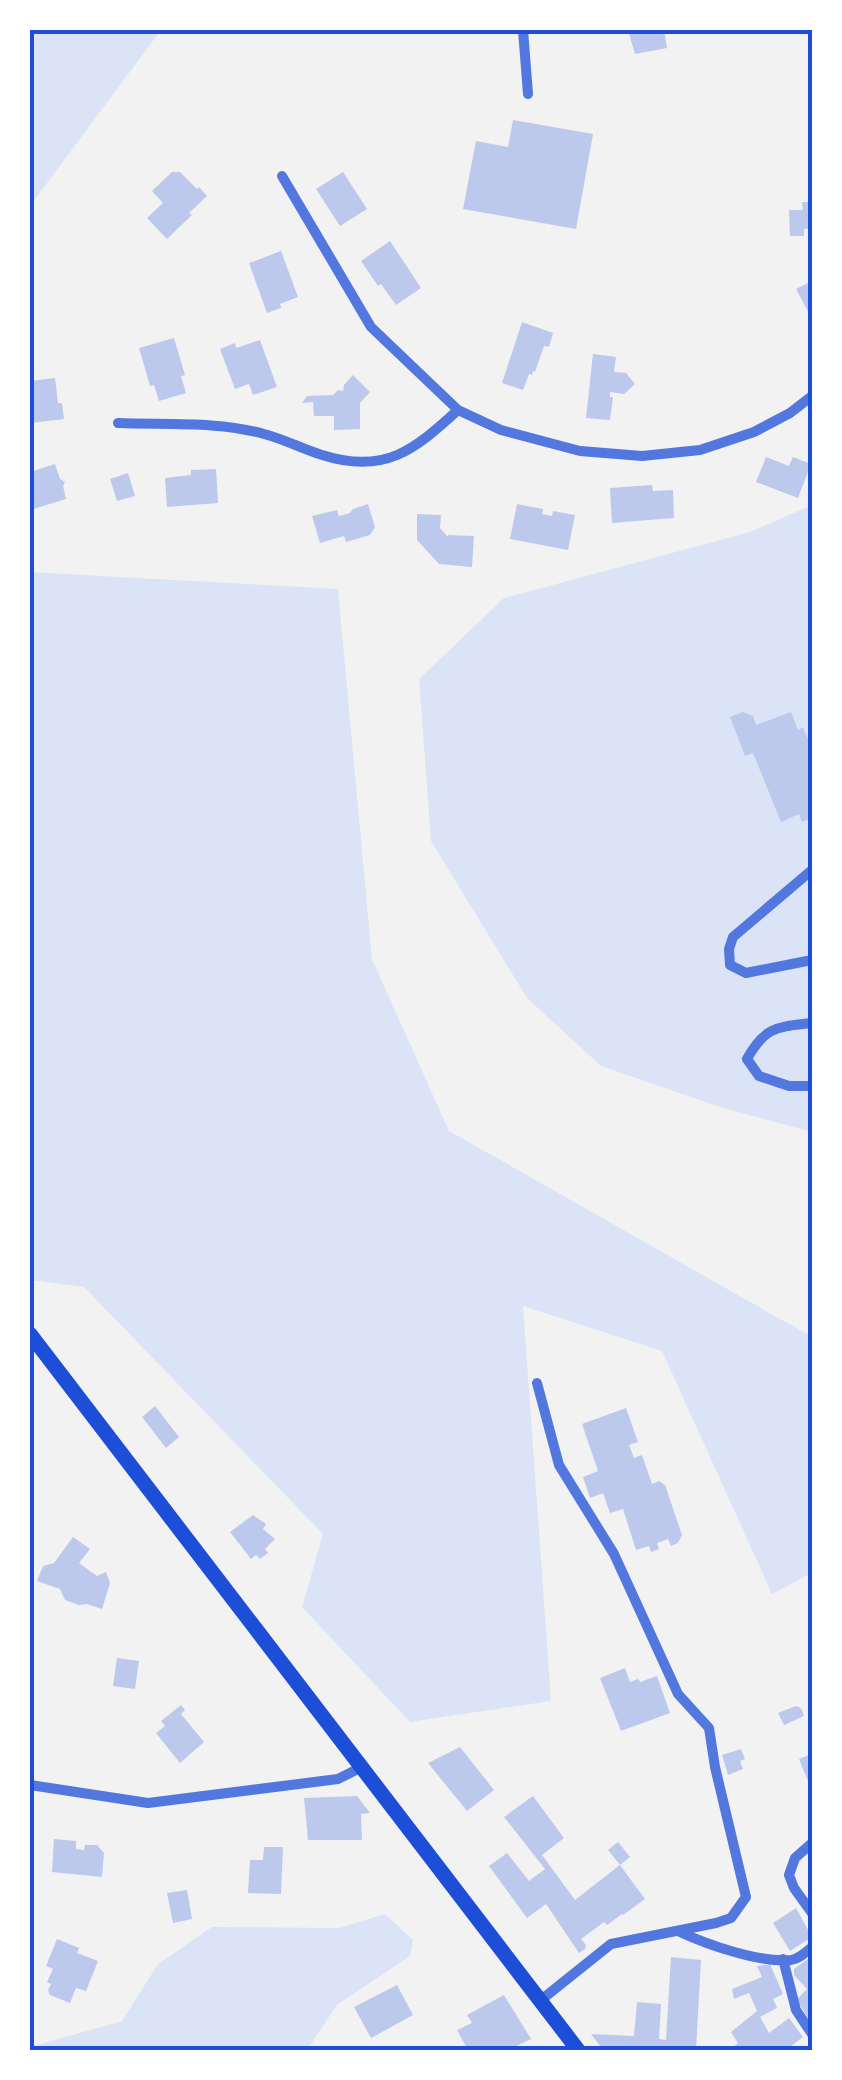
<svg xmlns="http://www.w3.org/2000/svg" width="842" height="2080" viewBox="0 0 842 2080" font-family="'PT Sans Narrow',sans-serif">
<rect width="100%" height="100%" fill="#f2f2f2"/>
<!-- green -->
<path fill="#dbe4f7" d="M30,30H161L30,206Z
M812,505V1132L723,1108L601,1066L527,998L431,841L419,679L504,598L750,532Z
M30,572L338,589L372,959L449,1131L812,1337V1573L772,1594L662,1351L523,1306L551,1701L410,1722L302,1607L323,1534L84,1287L30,1280Z
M385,1914L413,1940L410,1956L337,2005L307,2050H30V2047L122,2021L158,1964L212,1927L339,1928Z"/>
<!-- building -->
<path fill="#bdc9ec" d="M628,30H664L667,48L635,54Z
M513,120L593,134L576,229L463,209L476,141L508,147Z
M172,172H180L197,189L199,187L207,196L189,213L192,215L167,239L147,218L163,203L152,191Z
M343,172L367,209L340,226L316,189Z
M802,202H812V229H804V236H790L789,210H803Z
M390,241L421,288L396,305L381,284L378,286L361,261Z
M281,251L298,297L280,304L281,308L267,313L249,263Z
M812,281V319L796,289Z
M522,322L553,333L549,347L544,346L535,372L533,371L532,375L529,374L523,390L502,383Z
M174,338L185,375L181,376L186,393L159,401L154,385L150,386L139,348Z
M260,340L277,387L253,395L249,384L235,389L220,349L235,343L236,348Z
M593,354L616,357L614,372L626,373L635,384L624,394L610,392V397H613L610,420L586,418Z
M353,375L370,392L360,403V429L334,430V416H314L313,402L302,403L307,396L333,395L338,390L343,391L344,385Z
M55,378L58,403H62L64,419L31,423L30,381Z
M766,457L789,466L793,457L811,464L798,498L756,482Z
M55,464L60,479L65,482L63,486L66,499L30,510V472Z
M216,469L218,503L167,507L165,478L191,475V470Z
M128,473L135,496L117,501L110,479Z
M652,485L653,491L673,490L674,518L612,523L610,488Z
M368,504L375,527L370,535L346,542L344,536L320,543L312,516L337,510L339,516L350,513L353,509Z
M517,504L543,509L542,514L552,516L553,511L575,515L568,550L510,539Z
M417,514L441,515L440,528L448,537V535L474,536L472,567L439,564L417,540Z
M743,712L753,716L756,725L791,712L798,730L803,727L812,749V787L809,788L812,795V818L802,822L799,814L781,822L753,753L745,756L730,717Z
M155,1406L179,1437L166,1448L142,1417Z
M626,1408L638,1442L629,1445L634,1458L642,1455L652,1484L659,1481L665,1485L682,1535L678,1543L671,1546L668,1539L657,1543L659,1549L651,1552L649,1546L636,1550L623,1509L610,1513L603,1493L590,1498L583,1477L598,1471L582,1424Z
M253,1515L266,1524L263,1529L275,1539L265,1549L268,1553L260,1559L256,1555L251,1559L230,1532Z
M73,1537L90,1549L79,1563L97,1576L106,1572L110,1583L102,1609L87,1604L79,1605L65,1600L60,1589L37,1581L43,1566L54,1563Z
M117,1658L139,1661L135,1689L113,1686Z
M625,1668L630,1682L638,1679L640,1682L657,1676L670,1713L621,1731L600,1678Z
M181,1705L185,1710L181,1714L204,1742L180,1763L156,1733L165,1726L161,1721Z
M796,1706L801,1708L804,1716L784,1725L778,1713Z
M460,1747L494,1790L467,1811L428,1763Z
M741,1749L745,1759L740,1761L743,1769L728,1775L722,1755Z
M812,1754V1791L799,1759Z
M357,1796L370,1813L361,1814L362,1840H308L304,1798Z
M533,1796L564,1838L542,1855L575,1900L620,1865L645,1899L623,1915L622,1914L607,1925L604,1922L581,1939L586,1945L585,1949L579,1953L546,1904L527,1918L489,1866L507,1853L529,1881L545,1869L504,1817Z
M54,1839L76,1841V1849L84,1850L85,1845H97L104,1853L102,1877L52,1872Z
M618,1842L630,1857L620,1865L608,1850Z
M264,1847H283L281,1894L248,1893L250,1860H263Z
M187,1890L192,1919L173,1923L167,1893Z
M796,1908L812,1937L790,1951L773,1923Z
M57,1939L79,1948L77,1953L98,1961L86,1991L76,1988L70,2003L50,1995L48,1990L51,1984L47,1982L53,1969L46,1966Z
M812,1956V2026L797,1999L807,1989L794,1975V1969Z
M671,1957L701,1960L696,2050H603L591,2034L634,2036L637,2002L661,2004L659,2039L666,2040Z
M770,1964L783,1994L773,1999L777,2008L760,2017L769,2033L789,2018L803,2037L786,2050H729L738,2043L731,2032L757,2011L749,1993L734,1999L732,1989L762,1977L757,1966Z
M397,1985L413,2015L371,2038L354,2007Z
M504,1995L531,2039L508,2050H468L457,2030L472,2023L467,2015Z"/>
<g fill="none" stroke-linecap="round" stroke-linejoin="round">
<!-- minor -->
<path stroke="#5277de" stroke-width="10" d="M523,30L528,94
M282,176L371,327L458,410L501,430L580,451L642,456L700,450L754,432L790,413L812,396
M118,423C166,425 218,421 264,434C284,439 302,449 322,455C385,475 414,450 458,410
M812,870L733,937L729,949L730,965L746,973L812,960
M812,1023C778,1027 765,1026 747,1059L759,1076L789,1086H812
M537,1383L559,1465L614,1554L678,1694L709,1728L715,1767L746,1897L731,1918L716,1923L611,1944L541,2000
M30,1785L148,1803L338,1779L362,1767
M812,1843L795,1858L789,1875L794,1888L812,1913
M680,1932C708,1945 760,1963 791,1960C799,1959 806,1952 812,1947
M783,1959L796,2010L812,2034"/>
<!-- primary -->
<path stroke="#1d4ed8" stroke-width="15" d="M30,1334L578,2050"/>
</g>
<!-- border -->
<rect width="842" height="2080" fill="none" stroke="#ffffff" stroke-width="65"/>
<rect x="32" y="32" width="778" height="2016" fill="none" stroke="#1d4ed8" stroke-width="4"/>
</svg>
